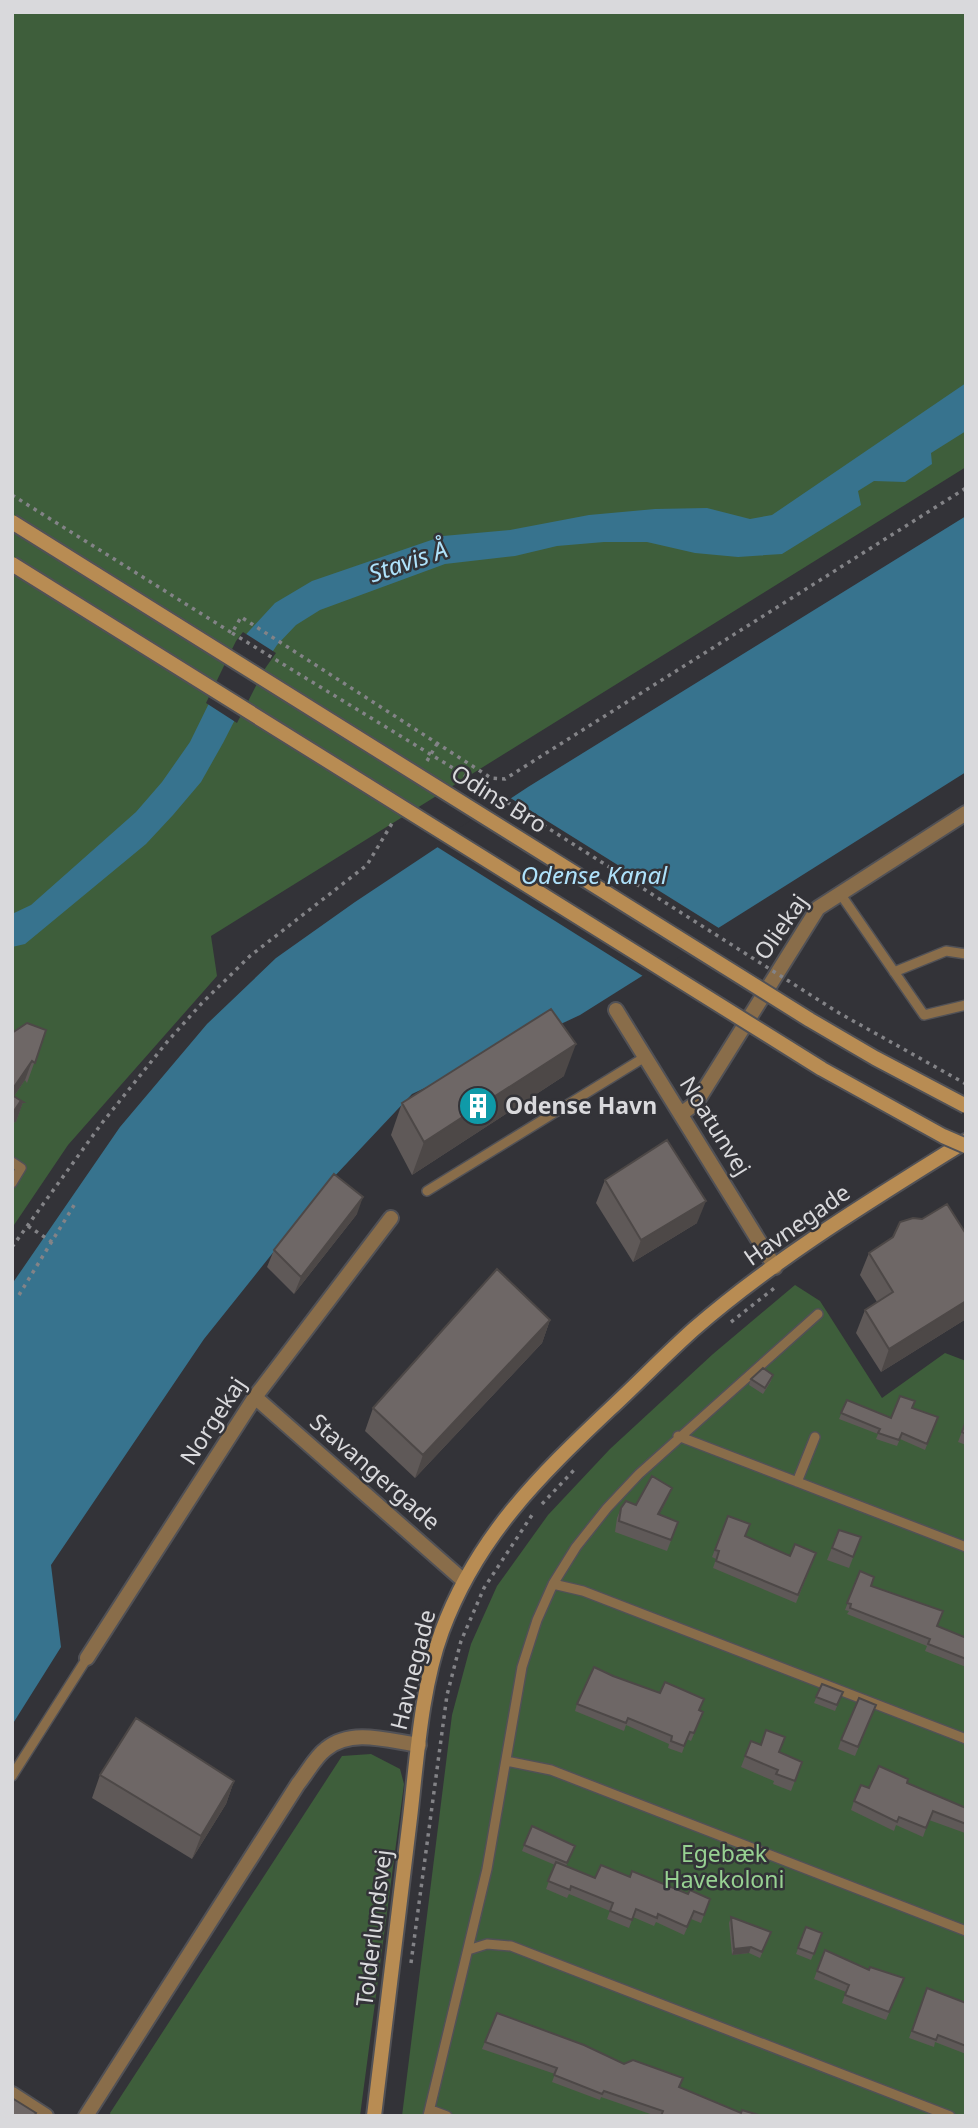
<svg xmlns="http://www.w3.org/2000/svg" width="978" height="2128" viewBox="0 0 978 2128" font-family="'Noto Sans',sans-serif">
<rect width="100%" height="100%" fill="#333338"/>
<!-- green -->
<path fill="#3e5e3b" d="M12,12H966V467L211,936L217,976L68,1145L12,1228Z
M795,1285L820,1301L882,1398L945,1353L966,1361V2116H402L452,1715L471,1644L497,1586L548,1515L610,1449L713,1354Z
M371,1754L400,1769L404,1784L360,2116H111L110,2113L342,1756Z"/>
<!-- water -->
<path fill="#37738e" d="M966,383V431L931,453L932,464L905,482L874,481L858,491L861,505L782,554L738,557L695,553L647,542H604L557,546L515,556L445,564L320,610L296,625L277,645L261,669L223,743L201,782L173,815L146,844L25,944L12,947V914L31,905L136,812L162,782L190,742L239,642L275,603L312,581L443,536L510,530L589,515L655,509L707,508L750,519L772,515Z
M966,516V772L580,1015L412,1094L331,1180L204,1339L51,1565L61,1647L12,1725V1284L120,1127L207,1024L276,958L355,902L528,787Z"/>
<!-- pier -->
<path fill="#333338" d="M243,632L276,653L264,670L237,723L206,703L236,641Z
M507,796L722,930L646,978L434,845Z"/>
<g fill="none" stroke-linecap="round" stroke-linejoin="round">
<defs>
<path id="lane" d="M839,892L924,1015L966,1005
M894,972L946,951L966,954
M12,1162L21,1168L12,1183
M427,1191L645,1057
M678,1436L966,1547
M797,1482L815,1437
M553,1584L583,1591L966,1739
M506,1761L551,1770L966,1931
M12,1776L87,1658
M468,1950L487,1944L511,1946L950,2116
M431,2110L447,2116
M428,2116L487,1869L522,1667L537,1620L553,1584L576,1547L607,1508L639,1474L818,1314"/>
<path id="street" d="M616,1010L775,1267
M681,1114L696,1103L818,908L966,813
M255,1397L464,1581
M87,1658L255,1397L391,1218
M12,2094L46,2116
M86,2116L298,1784C307,1773 315,1757 326,1749C352,1728 389,1741 419,1745"/>
<path id="secondary" d="M374,2116C386,2016 398,1917 410,1818C417,1758 421,1688 442,1631C477,1537 538,1477 610,1409C638,1383 665,1355 694,1329C777,1257 873,1199 966,1141"/>
</defs>
<!-- lane casing -->
<use href="#lane" stroke="#515156" stroke-width="12"/>
<!-- street casing -->
<use href="#street" stroke="#515156" stroke-width="18"/>
<!-- secondary casing -->
<use href="#secondary" stroke="#515156" stroke-width="18"/>
<!-- path -->
<path stroke="#838387" stroke-width="3.5" stroke-dasharray="3.5 5" stroke-linecap="butt" d="M12,495L232,633L241,617L491,778L505,779L966,488
M427,761L438,742
M28,1226L52,1242
M12,1247L102,1123L167,1042L202,1003L250,956L367,865L394,820
M19,1295L76,1202
M731,1322L777,1286
M542,1504L575,1469
M411,1963L447,1695L461,1641L484,1588L534,1512"/>
<!-- lane -->
<use href="#lane" stroke="#896d4a" stroke-width="9"/>
<!-- street -->
<use href="#street" stroke="#896d4a" stroke-width="14"/>
<!-- secondary -->
<use href="#secondary" stroke="#b88c53" stroke-width="14"/>
<defs>
<path id="secondary-bridge" d="M12,522L810,1020L875,1058L966,1106
M12,564L822,1069L943,1136L966,1146"/>
</defs>
<!-- secondary-bridge casing -->
<use href="#secondary-bridge" stroke="#515156" stroke-width="18" stroke-linecap="butt"/>
<!-- path-bridge -->
<path stroke="#838387" stroke-width="3.5" stroke-dasharray="3.5 5" stroke-linecap="butt" d="M232,633L466,776L839,1013L966,1084"/>
<!-- secondary-bridge -->
<use href="#secondary-bridge" stroke="#b88c53" stroke-width="14"/>
</g>
<!-- wall -->
<path fill="#5f5958" d="M46,1030L27,1083L25,1080L14,1096L23,1102L16,1122L12,1123V1033Z
M564,1076L412,1175L391,1135L402,1103Z
M605,1180L697,1223L633,1262L596,1203Z
M357,1214L294,1294L267,1267L274,1250Z
M966,1234V1319L881,1372L856,1333L865,1310L877,1302L860,1275L869,1253Z
M550,1320L542,1343L415,1478L365,1431L373,1408Z
M773,1375L771,1381L763,1394L749,1385L751,1379Z
M847,1400L891,1418L912,1408L938,1417L925,1450L900,1439L897,1446L876,1439L878,1434L839,1419Z
M966,1421V1445L958,1442Z
M672,1488L668,1498L659,1515L678,1522L667,1551L615,1532L617,1518L621,1508L636,1505Z
M728,1516L745,1537L790,1556L816,1553L796,1603L713,1568L716,1559L712,1557Z
M839,1530L861,1537L849,1568L827,1560Z
M860,1571L871,1586L937,1627L964,1637L966,1634V1667L925,1651L927,1646L847,1614L849,1611L845,1610Z
M613,1676L703,1712L691,1741L687,1739L682,1753L668,1748L669,1744L626,1725L624,1731L575,1711L577,1704Z
M822,1684L843,1692L835,1711L814,1703Z
M876,1705L855,1756L838,1749L841,1740Z
M751,1741L802,1762L791,1791L773,1784L774,1781L741,1767Z
M100,1775L234,1781L226,1804L192,1859L92,1798Z
M907,1783L966,1808L965,1833L929,1820L923,1837L896,1825L894,1831L851,1810L854,1801L869,1788Z
M532,1826L575,1846L566,1866L595,1878L630,1877L688,1894L710,1899L701,1923L691,1919L684,1935L656,1922L654,1926L633,1917L629,1928L607,1919L610,1911L569,1894L567,1898L546,1889L555,1865L522,1851Z
M731,1917L771,1932L760,1958L749,1953L732,1955L729,1923Z
M806,1927L822,1933L811,1960L796,1954Z
M825,1950L901,1986L886,2020L842,2003L846,1992L814,1979Z
M927,1988L966,2003V2054L935,2042L934,2047L909,2038Z
M497,2013L624,2064L741,2113L762,2116H656L601,2097L600,2100L552,2082L555,2074L482,2049Z"/>
<!-- shaded-wall -->
<path fill="#4d4847" d="M576,1044L564,1076L412,1175L424,1142Z
M32,1061L25,1080L12,1099V1090Z
M20,1102H23L16,1122L12,1123V1114Z
M363,1197L357,1214L294,1294L301,1277Z
M706,1201L697,1223L633,1262L641,1240Z
M966,1301V1319L881,1372L889,1349Z
M550,1320L542,1343L415,1478L423,1455Z
M672,1488L668,1498L654,1525L658,1514Z
M234,1781L226,1804L192,1859L201,1836Z
M751,1947L749,1953L732,1955L734,1949Z"/>
<!-- building -->
<path fill="#6e6766" stroke="#4d4847" stroke-width="2" d="M551,1009L576,1044L424,1142L402,1103Z
M27,1023L46,1030L35,1063L32,1061L12,1090V1033Z
M12,1095L23,1102H20L12,1114Z
M667,1140L706,1201L641,1240L605,1180Z
M334,1174L363,1197L301,1277L274,1250Z
M947,1204L966,1234V1301L889,1349L865,1310L893,1292L869,1253L893,1237L900,1222L913,1218L922,1219Z
M497,1269L550,1320L423,1455L373,1408Z
M763,1368L773,1375L765,1388L751,1379Z
M900,1396L915,1401L912,1408L938,1417L927,1444L902,1433L899,1440L878,1433L880,1429L841,1413L847,1400L891,1418Z
M966,1421V1434L962,1432Z
M652,1476L672,1488L658,1514L678,1522L671,1540L619,1521L621,1508L626,1501L636,1505Z
M728,1516L750,1524L745,1536L790,1556L795,1544L816,1553L798,1595L716,1561L719,1551L715,1550Z
M839,1530L861,1537L853,1557L832,1548Z
M860,1571L874,1577L871,1586L943,1611L937,1626L964,1637L966,1634V1659L928,1644L930,1639L850,1608L851,1604L847,1603Z
M594,1667L613,1676L660,1693L665,1682L704,1699L699,1710L703,1712L694,1733L690,1732L684,1746L671,1741L672,1736L628,1718L626,1723L577,1704Z
M822,1684L843,1692L837,1705L816,1697Z
M859,1698L876,1705L858,1747L841,1740Z
M136,1718L234,1781L201,1836L100,1775Z
M766,1730L785,1737L779,1752L802,1762L795,1781L776,1774L778,1770L745,1756L751,1741L761,1745Z
M879,1766L908,1779L907,1783L966,1808V1824L933,1811L926,1828L899,1817L897,1822L854,1801L861,1785L869,1788Z
M532,1826L575,1846L567,1863L524,1845Z
M556,1862L595,1878L601,1865L630,1877L632,1871L688,1894L690,1890L710,1899L704,1915L694,1911L687,1927L658,1914L657,1918L636,1909L632,1920L610,1911L613,1903L571,1886L570,1890L548,1881Z
M731,1917L771,1932L762,1952L751,1947L734,1949Z
M806,1927L822,1933L814,1954L798,1948Z
M825,1950L869,1970L870,1967L904,1978L889,2012L845,1995L849,1985L817,1971Z
M927,1988L966,2003V2046L938,2035L936,2040L912,2031Z
M497,2013L584,2045L624,2064L633,2060L683,2078L679,2087L741,2113L742,2110L762,2116H661L663,2111L604,2091L602,2094L554,2075L557,2068L485,2042Z
M12,2098L36,2113L34,2116H12Z"/>
<!-- icons -->
<defs>
<symbol id="building-disc" viewBox="-11 -11 22 22"><circle r="9.5" fill="#0f9aa8" stroke="#333338"/><path d="M-4-6H4V6H1V3H-1V6H-4ZM-2.5-4.3h1.7v1.8h-1.7ZM.8-4.3h1.7v1.8H.8ZM-2.5-1h1.7V.8h-1.7ZM.8-1h1.7V.8H.8Z" fill="#fff"/></symbol>
</defs>
<g fill-rule="evenodd">
<use href="#building-disc" x="456" y="1084" width="44" height="44"/>
</g>
<g text-anchor="middle" stroke-width="5" stroke-linejoin="round" paint-order="stroke">
<!-- street labels -->
<g font-size="23" fill="#d9d9dc" stroke="#333338">
<text transform="translate(499 799) rotate(32)" y="8">Odins Bro</text>
<text transform="translate(781 927) rotate(-55)" y="8">Oliekaj</text>
<text transform="translate(715 1126) rotate(58)" y="8">Noatunvej</text>
<text transform="translate(797 1225) rotate(-35)" y="8">Havnegade</text>
<text transform="translate(213 1421) rotate(-57)" y="8">Norgekaj</text>
<text transform="translate(375 1472) rotate(41)" y="8">Stavangergade</text>
<text transform="translate(413 1670) rotate(-76)" y="8">Havnegade</text>
<text transform="translate(374 1928) rotate(-83)" y="8">Tolderlundsvej</text>
</g>
<!-- poi labels -->
<g font-size="23" font-weight="bold" fill="#d9d9dc" stroke="#333338" text-anchor="start">
<text x="505" y="1114">Odense Havn</text>
</g>
<!-- park labels -->
<g font-size="23" fill="#97d192" stroke="#333338">
<text x="724" y="1862">Egebæk<tspan x="724" dy="26">Havekoloni</tspan></text>
</g>
<!-- water labels -->
<g font-size="24" font-style="italic" fill="#afe2fb" stroke="#333338">
<text transform="translate(408 562) rotate(-19)" y="8">Stavis Å</text>
<text x="594" y="884">Odense Kanal</text>
</g>
</g>
<!-- border -->
<rect width="978" height="2128" fill="none" stroke="#d9d9dc" stroke-width="28"/>
</svg>
